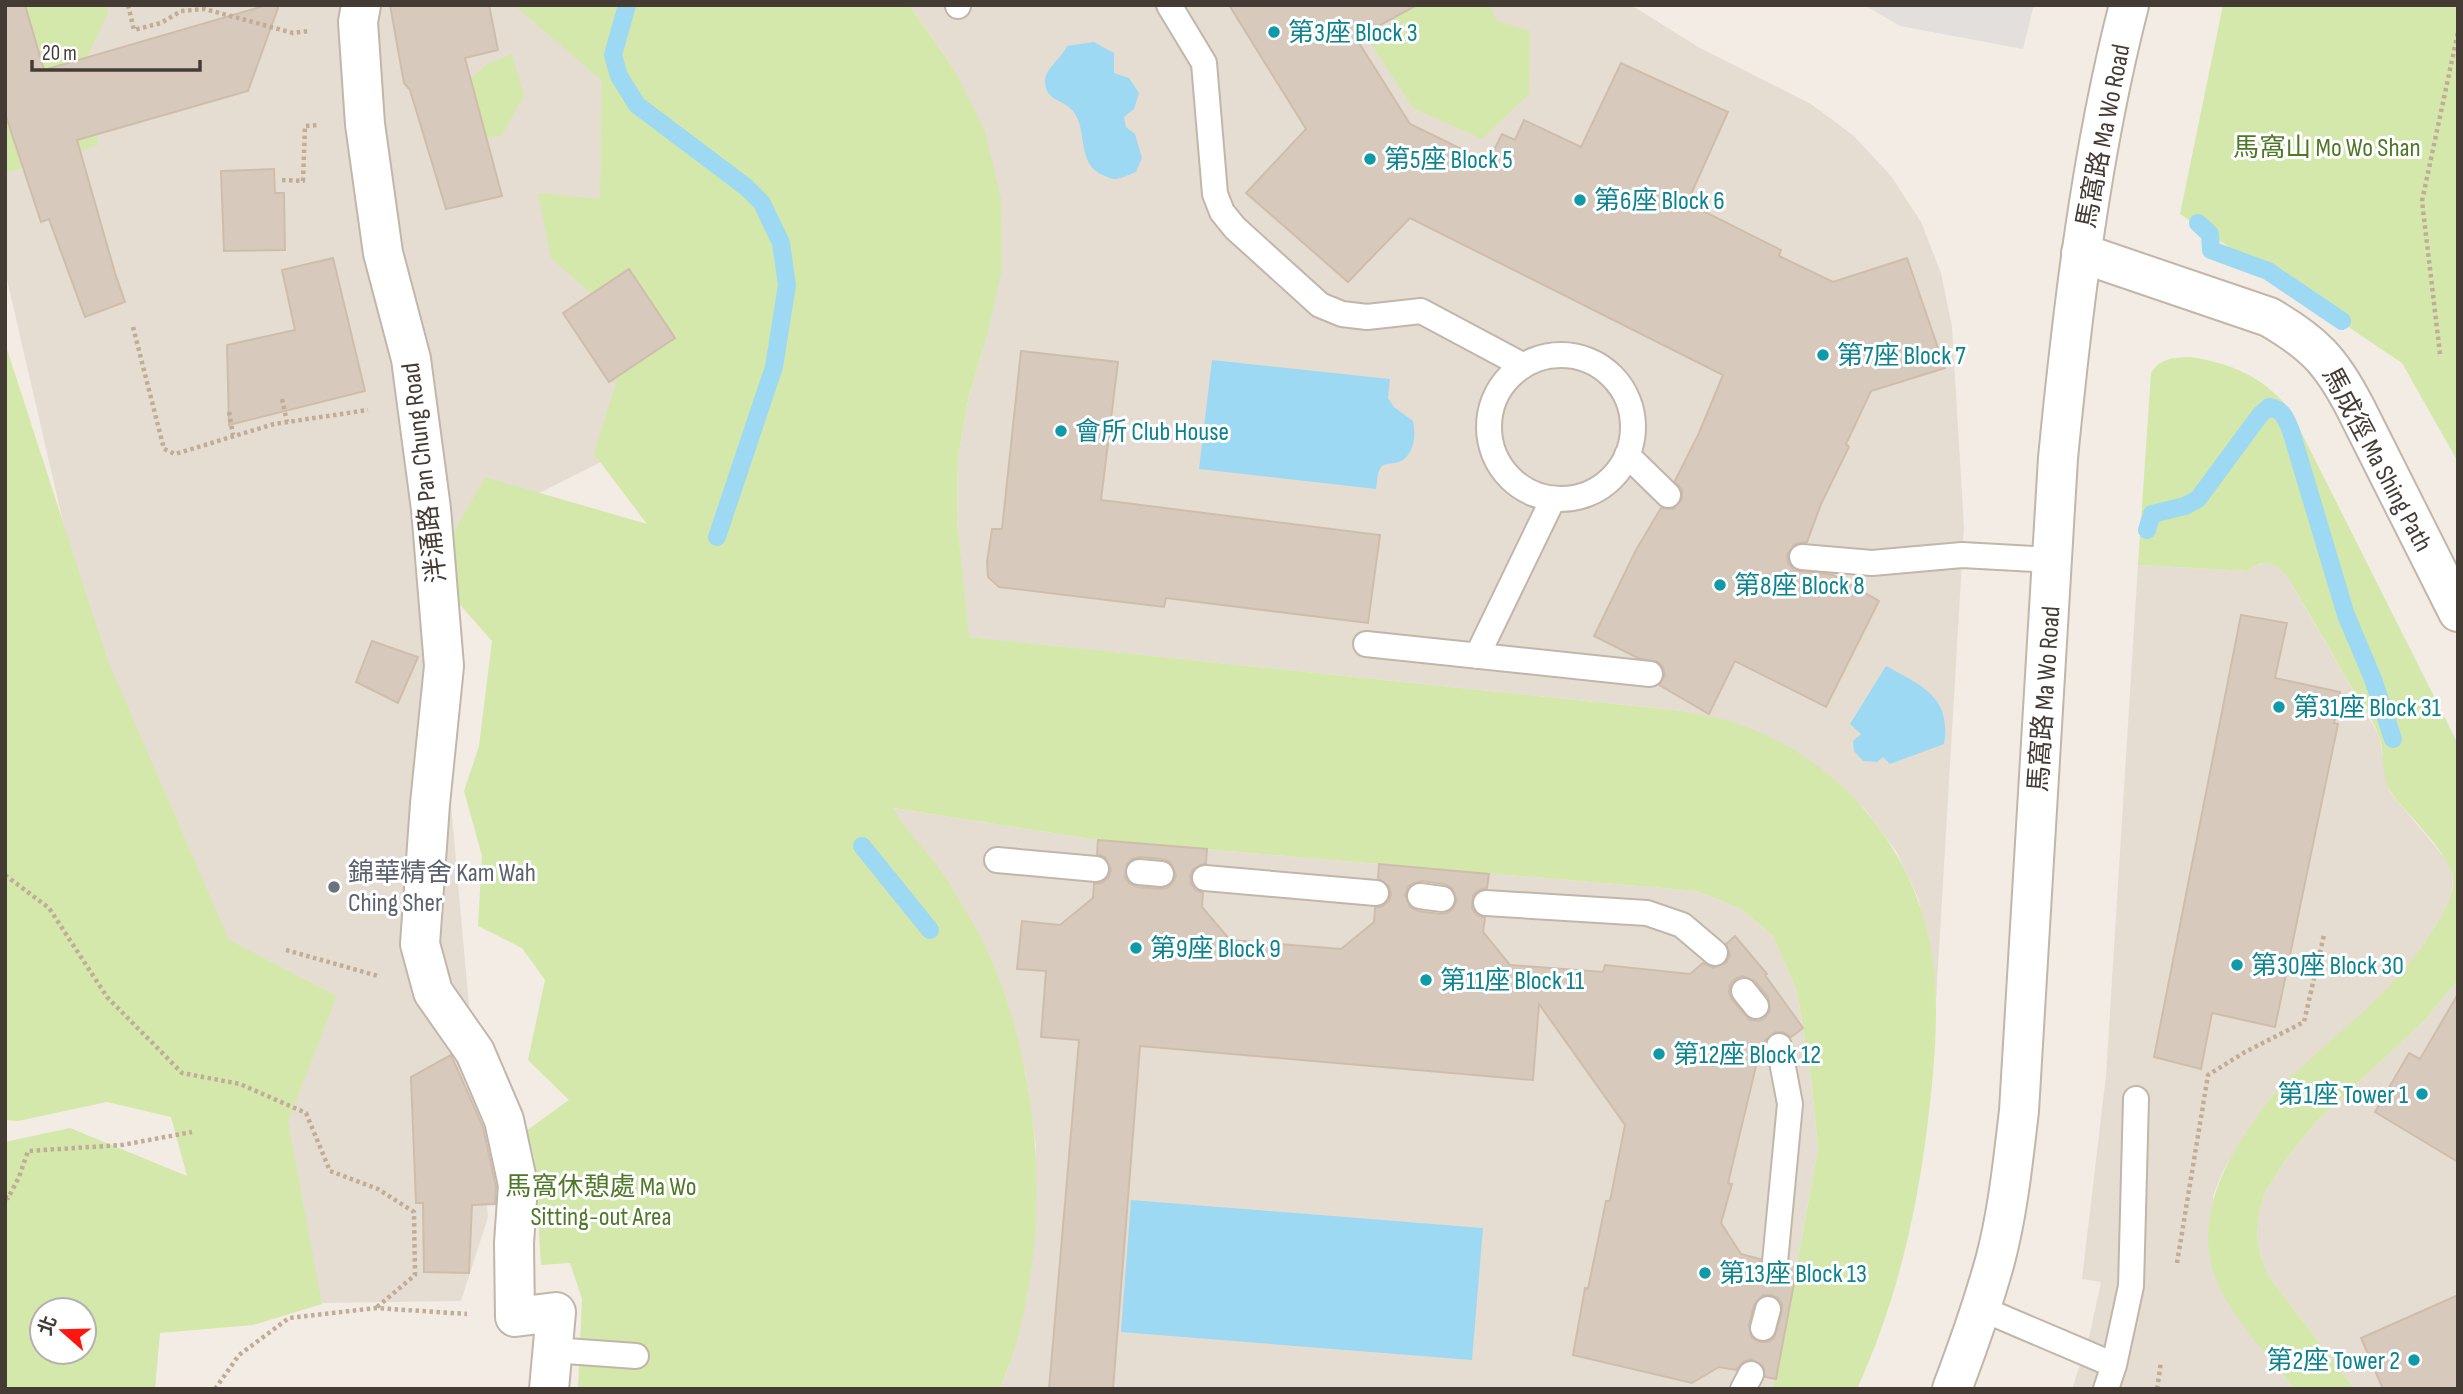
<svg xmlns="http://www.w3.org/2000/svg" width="2463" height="1394" viewBox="0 0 2463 1394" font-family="'Sofia Sans Condensed','Noto Sans TC',sans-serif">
<rect width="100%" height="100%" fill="#f2ece4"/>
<!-- residential -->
<path fill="#e6ddd2" d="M5,5H599L663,431L428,549L488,1217L461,1301L186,1305L213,1234L93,652L5,271Z
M909,5H1631L1700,48L1811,104L1854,136L1891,176L1921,222L1941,273L1952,327L1964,528L1936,1001L1931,949L1918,898L1896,851L1864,808L1734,723L1683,711L968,637L957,519L958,457L969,396L987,336L954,69Z
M2267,562L2279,566L2288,578L2379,735L2389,791L2449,863L2453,878L2451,898L2431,934L2406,970L2365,1011L2275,1093L2237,1148L2223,1171L2213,1196L2215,1276L2228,1303L2294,1389H2072L2090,1333L2101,1282L2082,1279L2106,1075L2138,565L2248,571L2254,566Z
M892,808L1098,840L1697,891L1741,909L1773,936L1797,991L1811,1077L1818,1149L1785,1331L1772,1389H1000L1008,1369L1027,1297L1036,1147L1026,1073L1006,1000Z
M2458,980V1389H2355L2269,1277L2261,1257L2257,1236L2259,1213L2265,1192L2289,1155L2318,1120L2425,1020Z"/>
<!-- green -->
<path fill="#d4e8ab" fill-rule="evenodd" d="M5,5H107L108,13L85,61L98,145L5,173Z
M514,5H909L954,69L985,131L1001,199L1002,269L987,336L969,396L958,457L957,519L969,637L1683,711C1700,715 1718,717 1735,723C1836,756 1912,844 1931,948C1941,1002 1934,1074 1927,1128C1916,1218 1895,1306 1857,1389H1772L1785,1331L1818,1149L1811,1077L1797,991L1773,936L1741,909L1697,891L1098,840L893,808C904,829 924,847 938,867C952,887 965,909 977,930C1046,1061 1057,1253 1000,1389H578L582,1299L570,1263L541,1265L534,1156L526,1131L569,1100L528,1060L545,980L522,948L478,926L482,856L464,791L479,746L492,641L454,598L445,548L485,477L647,524L594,454L632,330L551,258L538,193L600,199L602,81Z
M1406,5H1490L1497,21L1530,31L1529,94L1482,139L1413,108L1372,45L1388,30L1394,17Z
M2223,5H2458V462L2402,363L2180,214Z
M512,54L524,96L502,135L472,143L448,99L487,64Z
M5,343L108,661L229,940L337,996L288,1121L322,1304L253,1325L160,1333L155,1389H5V1142L70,1128L187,1176L171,1117L107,1102L18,1121L5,1120ZM84,1310V1352H42V1310Z
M2190,357C2231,363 2264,377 2290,410L2458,744V980L2425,1020L2318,1120L2289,1155L2265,1192L2259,1213L2257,1236L2261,1257L2269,1277L2355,1389H2294C2268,1353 2231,1319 2215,1277C2191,1211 2234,1144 2274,1094C2283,1082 2297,1072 2308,1061C2355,1018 2405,980 2437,923C2445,909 2454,896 2453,879C2452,856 2407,814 2392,794C2380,779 2386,751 2378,733C2371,716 2359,699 2349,683C2329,648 2309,613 2288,578C2276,563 2264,557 2248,571L2138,565L2151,373C2160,358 2173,358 2190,357Z"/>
<!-- parking -->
<path fill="#e3dfdc" d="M1864,5H2034L2023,49L1900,26Z"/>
<!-- water -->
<path fill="#9dd9f2" d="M1094,42L1114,53V73L1129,78L1139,93L1134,109L1124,117L1126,127L1135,134L1142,158L1136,172C1130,174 1121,179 1115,179C1111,179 1108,177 1105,176C1075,165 1089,131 1073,111C1063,99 1045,101 1045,81C1045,69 1061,59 1067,46Z
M1212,360L1390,379L1388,398L1394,407L1413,421C1416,435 1415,455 1399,462C1391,465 1383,461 1379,471C1377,476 1377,484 1376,489L1199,469Z
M1886,666C1921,685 1952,697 1944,744L1890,764L1883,757L1877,762L1863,761L1854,751L1853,741L1861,734L1850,724Z
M1131,1200L1483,1228L1472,1360L1121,1332Z"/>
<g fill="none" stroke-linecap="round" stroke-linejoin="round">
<!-- stream -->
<path stroke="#9dd9f2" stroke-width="18" d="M627,5L613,55L619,76L637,105L746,187L762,203L781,243L787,285L774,367L717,537
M2198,223L2210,234L2211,250L2268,271L2342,321
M2147,530L2152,514L2185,506L2198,499L2260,415L2269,407C2283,409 2286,419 2291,431L2346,615L2373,679L2393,739
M862,846L930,930"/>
</g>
<!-- building -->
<path fill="#d7c9bc" stroke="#cfbdac" stroke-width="2" fill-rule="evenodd" d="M5,5H25L44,70L267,5H279L248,91L77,140L115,273L125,302L85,317L49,219L41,222L5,113Z
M390,5H489L498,50L465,58L502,196L446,209L410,90L404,83Z
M1229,5H1417L1356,38L1410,124L1488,162L1502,134L1515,140L1524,120L1581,147L1621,63L1728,112L1687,203L1781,250L1779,256L1833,282L1907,258L1945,368L1871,391L1846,444L1849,447L1821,504L1807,542L1795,544L1787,555L1788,563L1794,570L1833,575L1879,601L1826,707L1735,661L1709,714L1659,685L1665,675L1663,667L1658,662L1638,658L1594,636L1636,550L1661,508L1673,509L1682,499V490L1675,481L1699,433L1723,375L1410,218L1348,282L1246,193L1306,129Z
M274,169L275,193H284L285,250L224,251L221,171Z
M333,258L365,391L229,425L227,345L295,330L282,270Z
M629,269L675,338L609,382L563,313Z
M1021,351L1118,362L1101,500L1380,535L1368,623L1166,598L1164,607L999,587L988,577L987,562L992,529H1002Z
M2241,615L2287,623L2275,678L2340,692L2334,723L2338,724L2275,1027L2212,1013L2201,1069L2154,1057Z
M372,641L418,657L398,703L356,682Z
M1098,840L1207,849L1206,863L1193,869L1190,876L1191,884L1196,890L1203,893L1202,907L1230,940L1341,949L1374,922L1375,908L1383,906L1389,901L1391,894L1389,886L1378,878L1379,864L1489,874L1487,888L1479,890L1473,895L1472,909L1477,915L1485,918L1483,932L1510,965L1603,972L1605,965L1690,974L1703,963L1713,968L1726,963L1730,955L1726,944L1735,936L1767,974L1765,975L1803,1028L1791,1037L1783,1032H1776L1765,1040L1766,1055L1757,1062L1728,1183L1732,1184L1721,1223L1741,1254L1760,1259L1761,1268L1767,1274L1781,1276L1789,1266L1797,1267L1776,1379L1765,1377L1763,1366L1751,1359L1743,1362L1736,1370L1719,1367L1692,1383L1573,1355L1585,1288L1588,1289L1606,1201H1610L1625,1125L1539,1004L1533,1080L1140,1046L1113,1389H1049L1079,1040L1041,1037L1046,971L1017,969L1022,921L1060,925L1093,898L1094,884L1102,883L1108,878L1111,870L1105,857L1097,854ZM1140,857L1162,859L1170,862L1176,875L1173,883L1167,888L1160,889L1138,887L1130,884L1125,878L1127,864L1132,859ZM1422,881L1444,884L1452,888L1457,900L1453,909L1447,913L1440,914L1418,911L1410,907L1405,895L1408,887L1414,883ZM1742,976L1755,981L1768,997L1770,1011L1765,1018L1758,1021L1750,1020L1732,1000L1729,993L1730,985L1735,979ZM1763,1295H1771L1778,1298L1782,1304V1312L1774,1338L1768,1342H1760L1752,1338L1749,1325L1754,1305Z
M2458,994V1162L2375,1112L2409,1053L2420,1059Z
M451,1055L483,1127L496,1187L495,1204L472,1205L469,1273L424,1272L423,1203H416L411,1077Z
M2458,1295V1389H2383L2361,1338Z"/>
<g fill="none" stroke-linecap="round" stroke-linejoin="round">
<defs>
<path id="service" d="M1169,5L1204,63L1215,194L1222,212L1235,228L1320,305L1342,314L1367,317L1421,311L1522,365
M958,6V5
M1489 427a72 72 0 1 1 144 0a72 72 0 1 1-144 0Z
M1627,455L1668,495
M1802,557L1872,563L1962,555L2053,560
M1366,644L1650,674
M1477,656L1553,499
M997,860L1096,869
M1139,872L1161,874
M1205,878L1376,893
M1420,896L1442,899
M1486,903L1647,913L1682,925L1715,953
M1744,991L1756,1006
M1775,1262L1790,1104L1779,1046
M1980,1308L2114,1365
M1763,1328L1768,1309
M552,1350L636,1356
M1743,1389L1751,1374
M2106,1389L2114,1365L2131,1286L2136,1099"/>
<path id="minor" d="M361,5L358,22L365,124L383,253L411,359L431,509L444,666L430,804L420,944L433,992L475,1052L504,1120L518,1185L514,1243L515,1317L556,1312L549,1389
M2081,253L2269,317C2314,343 2331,361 2355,407L2458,612"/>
<path id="tertiary" d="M1952,1389C1968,1347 1983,1304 1995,1261C2008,1212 2013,1161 2019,1111L2058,458C2073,306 2091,153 2129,5"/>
</defs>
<!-- service casing -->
<use href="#service" stroke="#c1b6a9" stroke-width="28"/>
<!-- minor casing -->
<use href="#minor" stroke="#c1b6a9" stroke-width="42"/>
<!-- tertiary casing -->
<use href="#tertiary" stroke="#c1b6a9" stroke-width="42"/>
<!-- path -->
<path stroke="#c0ad97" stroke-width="4.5" stroke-dasharray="3.5 3.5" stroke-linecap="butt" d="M128,5L134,30L161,23L181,11L205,9L293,33L309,31
M282,180L303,181L305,126L318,125
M133,327L164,449L175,454L274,424L368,410
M2440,354L2422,201L2458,32
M282,399L287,422
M229,412L233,435
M5,875L49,908L107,997L182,1073L240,1084L306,1113L330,1171L378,1189L414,1212L415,1275L376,1308
M286,950L378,976
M5,1197L8,1198L19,1177L28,1151L122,1145L192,1132
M2177,1263L2208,1075L2245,1052L2304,1022L2324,935
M215,1389L239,1355L289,1318L376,1308L467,1314
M2157,1389L2161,1362"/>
<!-- service -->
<use href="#service" stroke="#fff" stroke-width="24"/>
<!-- minor -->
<use href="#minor" stroke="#fff" stroke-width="38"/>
<!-- tertiary -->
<use href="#tertiary" stroke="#fff" stroke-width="38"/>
</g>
<!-- markers -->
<g fill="#0f9aa8" stroke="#fff" stroke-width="2.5">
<circle cx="1274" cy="32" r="7"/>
<circle cx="1370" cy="159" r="7"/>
<circle cx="1580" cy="200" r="7"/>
<circle cx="1823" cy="355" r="7"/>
<circle cx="1061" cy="431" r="7"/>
<circle cx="1720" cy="585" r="7"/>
<circle cx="2279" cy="707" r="7"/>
<circle cx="1136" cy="948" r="7"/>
<circle cx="2237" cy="965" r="7"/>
<circle cx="1426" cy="980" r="7"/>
<circle cx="1659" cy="1054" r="7"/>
<circle cx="2422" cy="1094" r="7"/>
<circle cx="1705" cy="1273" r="7"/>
<circle cx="2414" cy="1360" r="7"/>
</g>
<circle fill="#6b7280" stroke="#fff" stroke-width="2.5" cx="334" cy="887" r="7"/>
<g text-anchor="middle" stroke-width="6" stroke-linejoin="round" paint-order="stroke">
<!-- culture labels -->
<g font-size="26" fill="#0d838f" stroke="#fff" text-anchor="start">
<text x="1288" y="41">第3座 Block 3</text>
<text x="1384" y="168">第5座 Block 5</text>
<text x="1594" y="209">第6座 Block 6</text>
<text x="1837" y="364">第7座 Block 7</text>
<text x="1075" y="440">會所 Club House</text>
<text x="1734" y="594">第8座 Block 8</text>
<text x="2293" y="716">第31座 Block 31</text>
<text x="1150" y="957">第9座 Block 9</text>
<text x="2251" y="974">第30座 Block 30</text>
<text x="1440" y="989">第11座 Block 11</text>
<text x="1673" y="1063">第12座 Block 12</text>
<text x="2408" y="1103" text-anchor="end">第1座 Tower 1</text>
<text x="1719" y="1282">第13座 Block 13</text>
<text x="2400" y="1369" text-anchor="end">第2座 Tower 2</text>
</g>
<!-- street labels -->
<g font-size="26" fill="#443c34" stroke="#fff">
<text transform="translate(2103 136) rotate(-79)" y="9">馬窩路 Ma Wo Road</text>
<text transform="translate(2378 459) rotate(62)" y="9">馬成徑 Ma Shing Path</text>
<text transform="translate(423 473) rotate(-97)" y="9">泮涌路 Pan Chung Road</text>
<text transform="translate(2044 699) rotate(-86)" y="9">馬窩路 Ma Wo Road</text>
</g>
<!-- park labels -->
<g font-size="26" fill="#4e7726" stroke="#fff">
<text x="2327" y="156">馬窩山 Mo Wo Shan</text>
<text x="601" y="1195">馬窩休憩處 Ma Wo<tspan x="601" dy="30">Sitting-out Area</tspan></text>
</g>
<!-- worship labels -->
<g font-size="26" fill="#5b616d" stroke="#fff" text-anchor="start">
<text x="348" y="881">錦華精舍 Kam Wah<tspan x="348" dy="30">Ching Sher</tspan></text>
</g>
</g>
<!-- border -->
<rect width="2463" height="1394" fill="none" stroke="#443c34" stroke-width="14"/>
<!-- north arrow -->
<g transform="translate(63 1331) rotate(290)"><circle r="33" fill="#ffffff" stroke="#b4b1ae" stroke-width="2"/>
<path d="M0-5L12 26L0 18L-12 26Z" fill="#ff160e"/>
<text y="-10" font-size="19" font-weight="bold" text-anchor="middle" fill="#443c34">北</text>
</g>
<!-- scale -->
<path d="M32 60v10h168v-10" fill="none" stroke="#443c34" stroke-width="3.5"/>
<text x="42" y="60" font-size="21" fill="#443c34" stroke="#ffffff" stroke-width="5" paint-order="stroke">20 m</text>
</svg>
